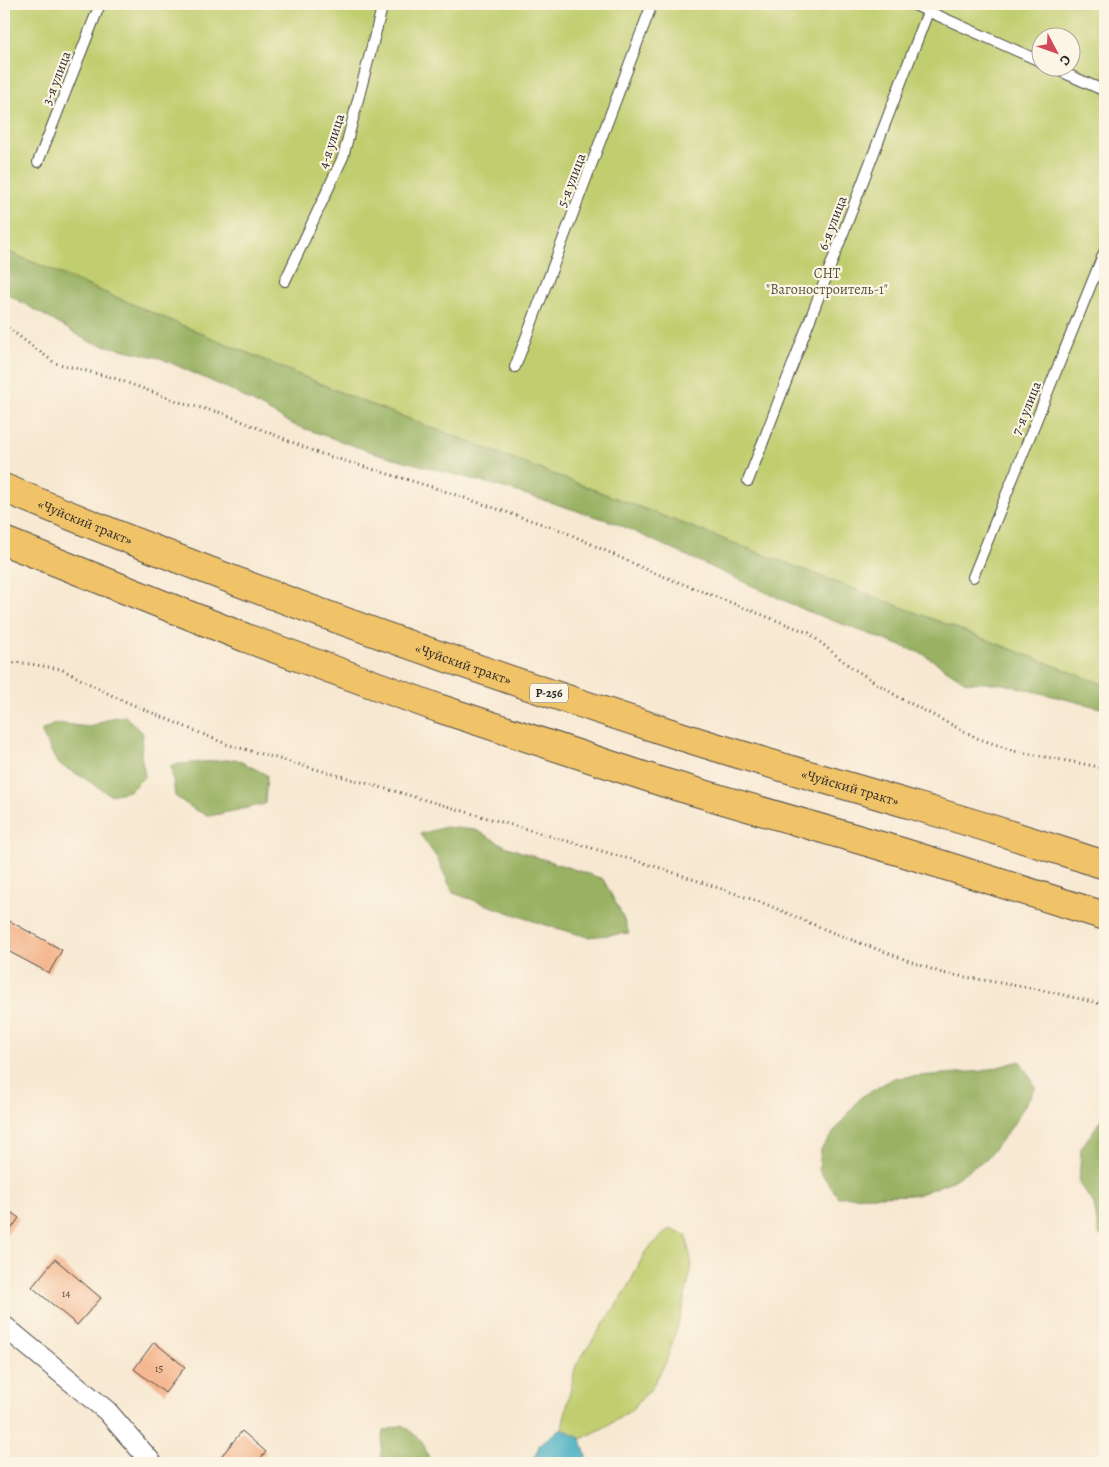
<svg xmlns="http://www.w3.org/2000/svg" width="1109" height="1467" viewBox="0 0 1109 1467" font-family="Alegreya,serif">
<rect width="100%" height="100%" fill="#fcf5e5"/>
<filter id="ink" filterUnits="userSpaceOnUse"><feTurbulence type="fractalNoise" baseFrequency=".02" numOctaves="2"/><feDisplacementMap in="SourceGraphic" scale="10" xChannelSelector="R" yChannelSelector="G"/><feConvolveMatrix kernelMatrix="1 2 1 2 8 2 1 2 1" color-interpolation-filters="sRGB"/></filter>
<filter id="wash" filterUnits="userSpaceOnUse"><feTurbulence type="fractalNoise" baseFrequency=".0096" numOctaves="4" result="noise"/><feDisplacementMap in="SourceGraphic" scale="20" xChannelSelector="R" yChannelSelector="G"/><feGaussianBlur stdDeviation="1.12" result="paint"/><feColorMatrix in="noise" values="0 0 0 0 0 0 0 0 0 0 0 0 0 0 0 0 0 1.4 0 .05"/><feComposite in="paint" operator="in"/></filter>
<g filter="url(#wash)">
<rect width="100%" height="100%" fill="#f7e8d1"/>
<!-- green -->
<path fill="#c1ce70" stroke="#767c4e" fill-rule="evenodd" d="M4,4H1105V685L354,398L4,250ZM1042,38H1072V68H1042Z
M669,1229L686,1235L692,1266L680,1318L666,1362L651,1389L630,1411L605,1427L581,1439L562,1428L576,1365L627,1289L645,1252Z"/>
<!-- forest -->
<path fill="#98b162" stroke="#626e46" d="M4,250L354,398L1105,685V709L1004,684L966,682L923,654L807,611L613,522L508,489L375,453L294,425L231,390L160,358L90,342L4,292Z
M125,716L143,733L141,755L145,776L130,791L110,795L84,778L57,763L41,731L56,723L89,727L111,718Z
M236,759L267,775L265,804L210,816L195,810L175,796L171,765Z
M445,827L476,830L507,847L603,879L622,915L629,933L588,937L542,924L453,893L437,858L420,834Z
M1020,1061L1036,1087L1011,1128L986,1159L952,1181L917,1195L838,1197L819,1170L821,1149L861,1097L894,1078L983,1071Z
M1105,1114V1237L1099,1235L1094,1204L1079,1184L1081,1148Z
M403,1425L422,1441L431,1463H380L383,1431Z"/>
<!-- water -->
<path fill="#43adc2" stroke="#376c76" d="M562,1428L581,1439L588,1463H532L540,1444Z"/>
<g id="blocks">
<!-- building -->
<path fill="#f3ad82" d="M4,918L62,950L49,973L4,949Z
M4,1207L19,1218L4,1239Z
M55,1259L101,1298L77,1325L32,1287Z
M154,1342L185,1367L165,1393L134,1369Z
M242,1431L266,1452L256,1463H222L218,1460Z"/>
</g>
</g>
<g filter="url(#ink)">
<use href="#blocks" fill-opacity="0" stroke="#4a4744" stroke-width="1"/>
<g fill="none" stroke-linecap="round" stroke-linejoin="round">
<defs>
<path id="service" d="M912,4L1042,62
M1053,68L1105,91
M38,162L100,4
M285,281L343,157L383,4
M515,367L652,4
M748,481L931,4
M973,577L1105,250"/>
<path id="minor" d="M4,1326L107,1411L152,1463"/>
<g id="trunk">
<path id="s1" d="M4,488C223,581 447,661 674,734C754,760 835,782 915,806C979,824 1042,845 1105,865"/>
<path d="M4,541L246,638L438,708L662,782L905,853L1105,916"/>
</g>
</defs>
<!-- service casing -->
<use href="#service" stroke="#4a4744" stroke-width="12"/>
<!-- minor casing -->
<use href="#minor" stroke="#4a4744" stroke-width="22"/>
<!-- trunk casing -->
<use href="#trunk" stroke="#4a4744" stroke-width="30"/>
<!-- path -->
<path stroke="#4a4744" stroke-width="3" stroke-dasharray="1 4" stroke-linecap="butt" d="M4,325L55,363L114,378L185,404L222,413L318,453L432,487L563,531L647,570L809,633L848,665L900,698L977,738L1014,751L1105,768
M4,666L17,662L61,669L117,698L226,744L408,795L657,867L763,903L836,934L942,973L1047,991L1105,1005"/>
<!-- service -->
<use href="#service" stroke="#fff" stroke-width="10"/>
<!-- minor -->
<use href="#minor" stroke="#fff" stroke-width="20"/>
<!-- trunk -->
<use href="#trunk" stroke="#f1c369" stroke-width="28"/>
</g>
</g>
<g text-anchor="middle" stroke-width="4.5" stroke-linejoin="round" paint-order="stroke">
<!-- number labels -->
<g font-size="11" fill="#5d4c41">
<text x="66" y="1297">14</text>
<text x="159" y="1372">15</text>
</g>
<!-- shield labels -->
<rect fill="#fcf5e5" stroke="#6a6863" stroke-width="1" x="530" y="683.5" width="38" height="19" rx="4"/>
<g font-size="12" font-weight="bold" fill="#2b2b2b">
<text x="549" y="697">Р-256</text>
</g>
<!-- street labels -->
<g font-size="14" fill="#2b2b2b" stroke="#fcf5e5">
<text transform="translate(56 78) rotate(-69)" y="5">3-я улица</text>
<text transform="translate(331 141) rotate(-72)" y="5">4-я улица</text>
<text transform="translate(571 180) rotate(-69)" y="5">5-я улица</text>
<text transform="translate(832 223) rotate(-69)" y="5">6-я улица</text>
<text transform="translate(1026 408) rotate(-68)" y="5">7-я улица</text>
<text dy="5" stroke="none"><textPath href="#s1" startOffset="88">«Чуйский тракт»</textPath></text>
<text dy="5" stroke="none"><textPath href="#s1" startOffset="492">«Чуйский тракт»</textPath></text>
<text dy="5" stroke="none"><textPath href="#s1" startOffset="898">«Чуйский тракт»</textPath></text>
</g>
<!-- park labels -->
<g font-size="14" fill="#50543c" stroke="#fcf5e5">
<text x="827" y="278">СНТ<tspan x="827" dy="16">"Вагоностроитель-1"</tspan></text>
</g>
</g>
<!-- margin -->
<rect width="1109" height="1467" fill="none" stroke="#fcf5e5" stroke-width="20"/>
<!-- north arrow -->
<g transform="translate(1056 52) rotate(131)"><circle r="24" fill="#fcf5e5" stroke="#a8a49b"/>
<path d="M0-4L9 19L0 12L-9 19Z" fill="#d1495b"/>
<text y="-8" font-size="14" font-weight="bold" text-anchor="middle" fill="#2b2b2b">С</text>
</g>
</svg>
